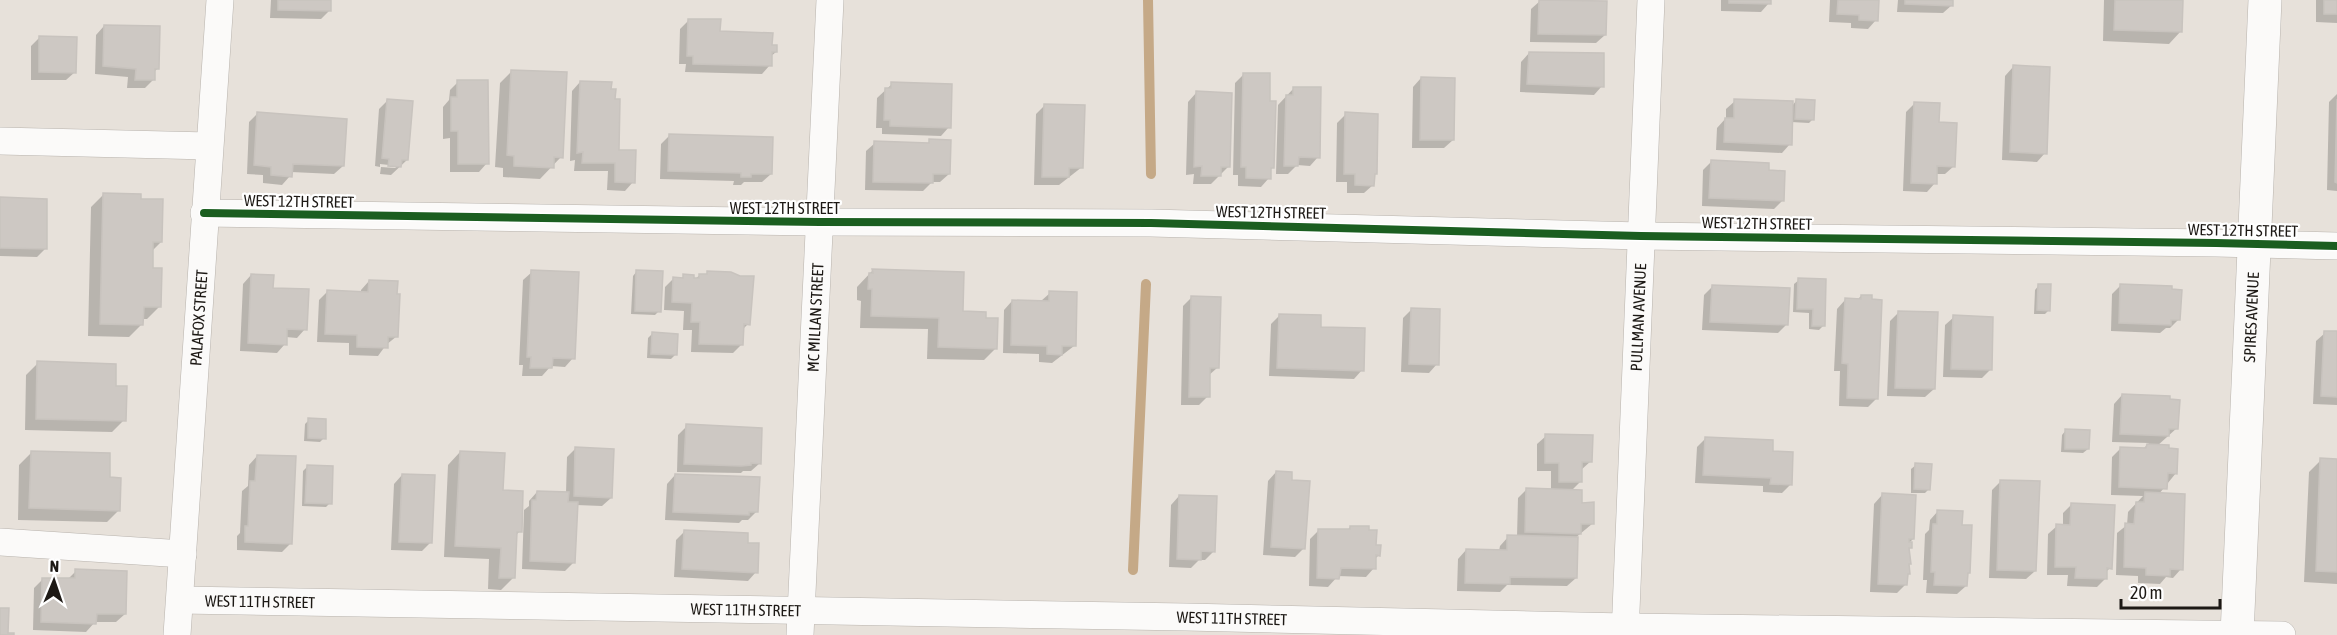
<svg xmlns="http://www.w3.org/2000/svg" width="2337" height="635" viewBox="0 0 2337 635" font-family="'Asap Condensed',sans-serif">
<rect width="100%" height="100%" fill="#e7e1da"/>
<!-- shadow -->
<path fill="#0003" d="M271,0H330V10L321,19L270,18Z
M1721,0H1769V3L1761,12L1721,11Z
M1830,0H1877L1876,20L1868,29L1851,28V23L1829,22Z
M1898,0H1952V5L1943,13L1897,12Z
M2104,0H2182L2181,31L2169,44L2103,41Z
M2316,0H2337V23L2316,22Z
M1540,1L1605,35L1596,43L1530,42L1531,9Z
M689,20L719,33L771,46L776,52L770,57V65L762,74L685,72L686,64H679L680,29Z
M104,26L157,69L153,73V80L145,88H127L128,77L95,74L96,35Z
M40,37L75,72L66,80H31V46Z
M1529,53L1602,86L1594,95L1520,92L1521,62Z
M2013,67L2045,153L2037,162L2002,160L2005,76Z
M512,71L561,157L540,179L503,177V168L495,167L500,83Z
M1244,74L1272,168L1269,171V178L1261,187L1238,186V175H1233L1235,83Z
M1421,78L1453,140L1444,148H1412L1413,87Z
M458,82L487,163L479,172H450V138L443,139V107L449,100L450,90Z
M580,82L633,182L625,191L607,190L608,171H574L575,160L570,161L572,91Z
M892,84L949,127L941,136L882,134V128H876L877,98Z
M1294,88L1318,157L1310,166L1297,165L1288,174H1276L1278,105Z
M1196,93L1228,167L1211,184H1193L1194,174L1186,175L1188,102Z
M2337,94V191L2327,190L2329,102Z
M388,100L407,160L391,175L380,174L381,167L395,168L398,166L380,164V167L375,166L379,109Z
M1735,101L1792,106L1796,101L1813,119L1809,123L1791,122L1790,144L1782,153L1716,150L1717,128L1726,118V109Z
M1915,103L1938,124L1954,166L1945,174H1935V183L1927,192L1903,191L1906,112Z
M1045,105L1082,167L1059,185H1034L1036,114Z
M258,113L343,166L334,174L291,172L290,176L282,185L263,183V175L247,174L249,122Z
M1346,114L1373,175V185L1364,193H1347V182H1336L1337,123Z
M670,135L771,174L762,182H744L741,185H733L734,181L660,179L661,144Z
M930,141L949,174L940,182H932L923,191L865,190L866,151L875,143L927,144Z
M1711,162L1767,172L1783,200L1774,209L1702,206L1703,170Z
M104,194L140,200L161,242L152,251L151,269L159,307L147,319H142L141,325L129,337L88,336L91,207Z
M0,199L45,249L37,257L0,256Z
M873,270L962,312L984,319L996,348L984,360L927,359L928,329L860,328L861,301L857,300V287Z
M637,271L659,311L655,315L631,314L633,276Z
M532,272L573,358L565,367L551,366L542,376H522L523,365H519L523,280Z
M708,273L748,324L742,330V344L733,353L691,352L692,330H683L684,311L664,310L665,287L674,278L681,279L684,276L695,279L700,275H705Z
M251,275L272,289L305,329L297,338L286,337L285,344L277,353L240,351L243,284Z
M1799,280L1823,326L1819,330L1809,329V313L1793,312L1794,284Z
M369,281L397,336L386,345L378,356L349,355V343L317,342L319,300L327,292L361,293V290Z
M2039,285L2049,310L2045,314H2034L2035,290Z
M2121,285L2179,319L2170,328H2166L2160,333L2111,331L2112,294Z
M1712,287L1787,324L1778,333L1702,330L1704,295Z
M1050,293L1074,346L1052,363L1039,362V354L1003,353L1004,310L1012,301H1041Z
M1861,296L1877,398L1868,407L1839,406L1840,371H1834L1837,309L1845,300H1857Z
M1191,298L1217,368L1208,376V396L1199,405H1181L1183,306Z
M1411,310L1437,364L1429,373L1401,372L1403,318Z
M1899,312L1934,389L1925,397L1887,396L1890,321Z
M1279,316L1319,328L1362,370L1354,379L1269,376L1271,324Z
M1954,317L1990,370L1982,378L1943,377L1945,325Z
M2325,333H2337V405L2313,404L2316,341Z
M652,334L675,355L671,359L647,358L648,338Z
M38,363L114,387L124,420L112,432L25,430L26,375Z
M2122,395L2177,428L2157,446L2176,473L2159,494L2181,569L2173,578L2166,577L2160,584L2138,583V576L2116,575L2117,533L2127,525L2128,512L2143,496L2111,495L2112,457L2121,448L2143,449L2149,443L2112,442L2114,404Z
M309,420L324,438L320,442L304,441L305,424Z
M687,426L760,463L751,471H743L741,473L677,472L678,435Z
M2066,430L2088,449L2083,453L2061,452L2062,435Z
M1546,436L1591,461L1581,470V481L1571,491L1592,524L1574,539L1576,578L1567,586L1507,585L1500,592L1457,591L1458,559L1466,550L1499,551L1500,546L1508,537H1517L1518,498L1526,490H1551V471H1537V444Z
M1705,439L1771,452L1791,484L1782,493L1763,492V486L1695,483L1697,447Z
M576,448L611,498L602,506L576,505L574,562L565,571L522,569L524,510L529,506V501L537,492L566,493L567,457Z
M460,452L502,491L520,531L515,536L513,578L501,590L488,589L489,559L444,557L448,465Z
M31,453L108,479L119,510L107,522L18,520L19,465Z
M257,456L290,544L282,552L237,550V536L240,533L242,491L248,486L249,465Z
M2321,460H2337V584L2304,582L2309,472Z
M1916,465L1929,489L1925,493H1911V469Z
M307,467L330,503L326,507L302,506L303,471Z
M1276,472L1304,548L1295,557L1263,555L1268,481Z
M402,475L430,543L422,551L391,550L394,484Z
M675,475L757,511L748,520H742L739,523L665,520L667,484Z
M2001,481L2035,571L2026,579L1989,578L1992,490Z
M1882,495L1913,539L1908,544L1910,548L1908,550L1906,584L1897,593L1870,592L1874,504Z
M1179,496L1214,551L1205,560H1199L1191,568L1169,567L1171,505Z
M2072,504L2110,568L2105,573V579L2097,587L2067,586L2068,575H2047L2048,534L2057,526H2063V513Z
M1938,511L1960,526L1969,572L1966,575V586L1957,594L1926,593L1927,580H1923L1925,534L1929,530L1930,520Z
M1350,527L1375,546L1379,555L1375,559L1374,568L1366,577L1338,576L1328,587L1309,586L1310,539L1319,530L1347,531Z
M684,532L746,544L756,572L748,581L674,577L676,540Z
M76,571L125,614L116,622H95L86,632L33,630L34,588L43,579L67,580Z"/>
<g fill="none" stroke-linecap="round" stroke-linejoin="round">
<!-- stream -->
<path stroke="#c5a987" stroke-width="10" d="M1148,0L1151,174
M1133,570L1146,284"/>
</g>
<!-- building -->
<path fill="#cdc8c3" stroke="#c8c3be" stroke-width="1.5" d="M278,0H331V11L278,10Z
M1539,0L1607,1L1606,35L1538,34Z
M1729,0H1771V4L1729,3Z
M1838,0H1879L1878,21L1859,20V15L1837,14Z
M1905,0H1953V6L1905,4Z
M2115,0H2183L2182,32L2114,30Z
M2324,0H2337V14H2324Z
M688,19H721L720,31L773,33L772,45H777V52H772V66L693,64V56H687Z
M104,25L160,26L159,69H155V80H135L136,69L103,66Z
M39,36L77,37L76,73L39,72Z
M1529,52L1604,53V87L1527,84Z
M2013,65L2050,67L2047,154L2010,152Z
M511,70L567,72L563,158L554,157V168L514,166V156L507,155Z
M1243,73H1270V101H1276L1274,168H1271V179L1246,178V167H1241Z
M1421,77L1455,78L1454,140H1420Z
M457,80H488L489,164H458V131H451V97H457Z
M580,81L612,82L611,89H616L615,99H620L619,150H636L635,183L615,182V163H582L583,152L577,153Z
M891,82L952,84L951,128L890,126V120H884L885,88H891Z
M1293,87H1321L1320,158L1299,157L1298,166H1284L1286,95H1293Z
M1196,91L1232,93L1230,167H1221V176H1201L1202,166L1194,167Z
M387,99L413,101L408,160H402L401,167L388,166L389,159L382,158Z
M1734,99L1793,101L1792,145L1724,142L1725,118H1734Z
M1796,99L1815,100L1814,120L1795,119Z
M2337,99V183L2335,182Z
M1914,102L1940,103L1939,122L1957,123L1955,167L1937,166V184L1911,183Z
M1044,104L1085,105L1083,168H1069V177H1042Z
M257,112L347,119L344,166L293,164L292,177L271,175V167L254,165Z
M1345,112L1378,114L1377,174H1375L1374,186L1355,185V174H1344Z
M669,134L773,137L772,174H751V177H741V173L668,171Z
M929,139L951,140L950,174H933V183L873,182L874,141L929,143Z
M1711,160L1769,163V170L1785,171L1784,201L1709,198Z
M103,193L141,194V199H163L162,242H153V268H162L161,307H144L143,325L100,324Z
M0,197L47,199V249L0,248Z
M872,269L964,272L963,311L986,312V318H998L997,349L938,347L939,318L871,316L872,289H868L869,273H873Z
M531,270L579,272L575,359L553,358L552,368H530L531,357H527Z
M636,270L663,271L661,312L635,311Z
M707,271L731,272L740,276H754L750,325L744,324L743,345L699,344L700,322H691L692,303L672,302L673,277L683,278V274L694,275V278H699V274H707Z
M251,274L274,275L273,288L309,289L307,330L287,329V345L248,343Z
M1798,278L1826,279L1825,326H1812L1813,309H1797Z
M369,280L398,281L397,294H400L398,337H388V348L357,347V335L325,334L327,290L368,292Z
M2038,284H2051L2050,311L2037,310Z
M2120,284L2172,286V289L2182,290L2180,320H2171V325L2119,323Z
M1712,285L1790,288L1788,325L1710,322Z
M1049,291L1077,292L1076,346H1062V355L1047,354V346L1011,345L1012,300L1049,301Z
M1861,295H1872V299L1882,300L1878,399L1847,398L1848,364L1842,363L1845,298L1861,299Z
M1191,296L1221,297L1219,368H1210V397H1189Z
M1411,308L1440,309L1439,365L1409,364Z
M1898,311L1938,312L1935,389L1895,388Z
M1279,314L1321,315V327L1365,328L1364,371L1277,368Z
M1953,315L1993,317L1992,370L1951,369Z
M2324,331H2337V397L2321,396Z
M652,332L678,334L677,355L651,354Z
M37,361L116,364V386H127L126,421L36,419Z
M2122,394L2170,396V399L2180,400L2178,429H2169V436L2120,434Z
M308,418L326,419V439L308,438Z
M686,424L762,428L761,464L751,463V465L741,466L684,464Z
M2065,429L2090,430L2089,449H2065Z
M1545,434L1593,435L1592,462H1582V482H1559V463H1545Z
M1705,437L1773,440V451L1793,452L1792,485L1770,484L1771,478L1703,475Z
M2147,444L2169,445V448L2178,449L2177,474L2168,473L2167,489L2119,487L2120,447L2146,448Z
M575,447L614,449L612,498L574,496Z
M31,451L110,453V477L121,478L120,511L29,508Z
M460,451L505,453L503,490L523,491L522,532H517L515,578H499L501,548L455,546Z
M257,455L296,456L292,544L245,542V526H248L250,481H255Z
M2320,458L2337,459V572L2316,571Z
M1915,463L1932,464L1930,490L1914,489Z
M307,465L333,466L332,504L305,503Z
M1276,471L1292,472V480L1310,481L1305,549L1271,547Z
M402,474L435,475L432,543L399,542Z
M675,474L760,477L758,512H749V515L673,512Z
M2000,480L2040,481L2036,571L1997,570Z
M1526,488L1582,490V503L1594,502V524H1581V534L1525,532Z
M537,491L569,492L568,502H578L575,563L530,561L532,500H536Z
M2145,492L2185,494L2183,570L2170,569V576L2146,575V568L2124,567L2125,523L2134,524L2136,502H2144Z
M1882,493L1916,495L1914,539H1909V542H1912V548H1909L1911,564H1909L1910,574H1908L1907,585L1878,584Z
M1179,495L1217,496L1215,552L1201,551V560L1177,559Z
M2071,503L2115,505L2112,569L2107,568V579L2075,578L2076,567H2055L2056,524L2070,525Z
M1937,510L1963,511L1962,525H1972L1970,573H1968L1967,586L1934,585L1935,572H1931L1933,524H1937Z
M1350,526H1369V530H1377L1376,545H1381L1380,556L1376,555V569L1341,568L1339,579L1317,578L1318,529H1350Z
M684,530L748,533V543H759L758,573L682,569Z
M1507,535L1578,537L1577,578L1510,577V584L1465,583L1466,549L1507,550Z
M75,569L127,571L126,614H97L96,624L41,622L42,578H75Z
M0,608H9L8,633H14V635H0Z"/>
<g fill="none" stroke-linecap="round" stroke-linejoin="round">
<defs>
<g id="minor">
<path d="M0,141L209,146"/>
<path d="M204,213L820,222L1151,223L1641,236L2216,243L2337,246"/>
<path d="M0,542L183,554"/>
<path id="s1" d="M180,600L1186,617L1625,627L2282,635"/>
<path id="s2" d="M177,635L220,0"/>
<path id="s3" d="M800,635L830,0"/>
<path id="s4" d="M1625,635L1651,0"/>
</g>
<g id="secondary">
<path id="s5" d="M2237,635L2265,0"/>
</g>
</defs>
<!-- minor casing -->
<use href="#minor" stroke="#b8b3ad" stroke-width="28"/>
<!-- secondary casing -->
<use href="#secondary" stroke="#b8b3ad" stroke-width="34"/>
<!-- minor -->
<use href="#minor" stroke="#fbfaf9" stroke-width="27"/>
<!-- secondary -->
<use href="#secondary" stroke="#fbfaf9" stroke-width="33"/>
<defs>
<path id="cycleway" d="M204,213L820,222L1151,223L1641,236L2216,243L2337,246"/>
</defs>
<!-- cycleway casing -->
<use href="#cycleway" stroke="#fff" stroke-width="11"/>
<!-- cycleway -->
<use href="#cycleway" stroke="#1b5e20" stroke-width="8"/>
</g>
<g text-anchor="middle" stroke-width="4.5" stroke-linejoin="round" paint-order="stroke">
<!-- street labels -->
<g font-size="16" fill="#1d1915" stroke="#fff">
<text transform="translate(299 201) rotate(1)" y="6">WEST 12TH STREET</text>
<text x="785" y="214">WEST 12TH STREET</text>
<text transform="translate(1271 212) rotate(1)" y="6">WEST 12TH STREET</text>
<text transform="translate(1757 223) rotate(1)" y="6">WEST 12TH STREET</text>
<text transform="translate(2243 230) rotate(1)" y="6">WEST 12TH STREET</text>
<text dy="6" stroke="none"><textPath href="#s2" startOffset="318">PALAFOX STREET</textPath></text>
<text dy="6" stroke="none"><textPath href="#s4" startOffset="318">PULLMAN AVENUE</textPath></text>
<text dy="6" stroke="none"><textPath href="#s3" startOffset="318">MC MILLAN STREET</textPath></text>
<text dy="6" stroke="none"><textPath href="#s5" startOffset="318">SPIRES AVENUE</textPath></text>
<text dy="6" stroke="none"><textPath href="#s1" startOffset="80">WEST 11TH STREET</textPath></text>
<text dy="6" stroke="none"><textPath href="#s1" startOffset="566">WEST 11TH STREET</textPath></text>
<text dy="6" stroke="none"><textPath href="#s1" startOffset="1052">WEST 11TH STREET</textPath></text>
</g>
</g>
<!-- north arrow -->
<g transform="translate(54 581) rotate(2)" stroke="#ffffff" stroke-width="4.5" paint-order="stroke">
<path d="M0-4.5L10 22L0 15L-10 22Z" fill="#1d1915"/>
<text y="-9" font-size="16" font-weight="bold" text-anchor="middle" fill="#1d1915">N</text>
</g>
<!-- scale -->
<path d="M2121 599v9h99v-9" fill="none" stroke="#1d1915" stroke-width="3"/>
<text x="2130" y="599" font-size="18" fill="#1d1915" stroke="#ffffff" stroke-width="4.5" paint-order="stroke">20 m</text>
</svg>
